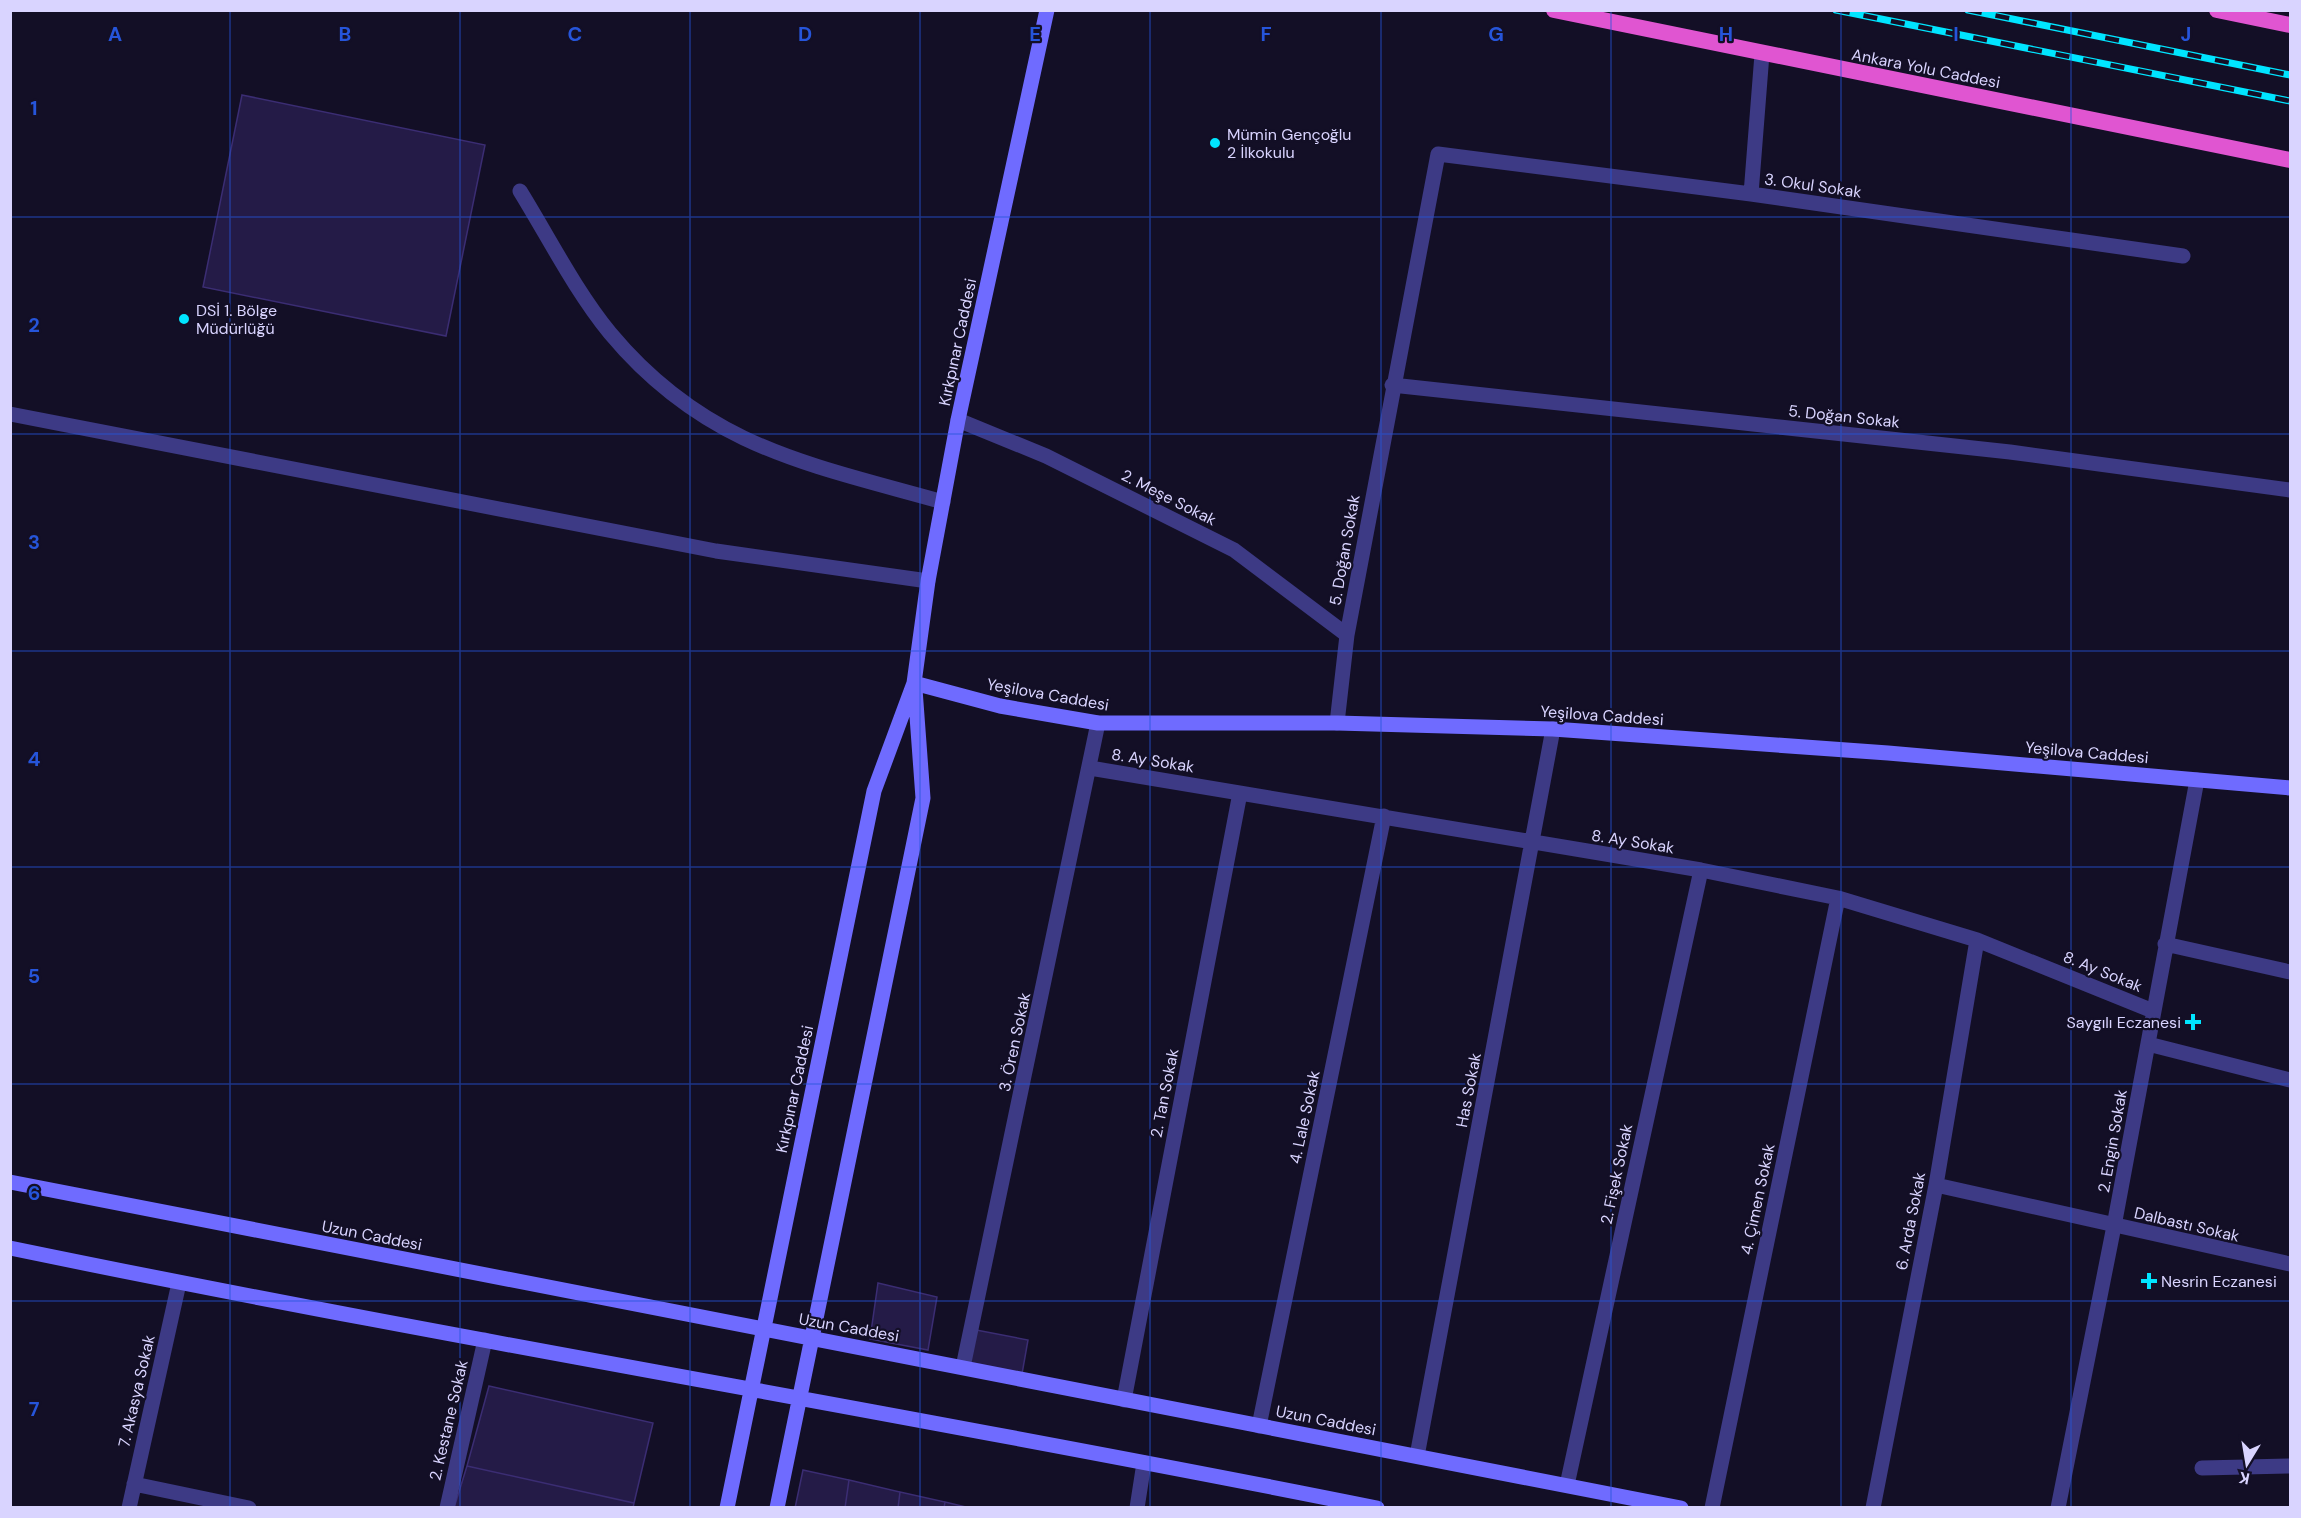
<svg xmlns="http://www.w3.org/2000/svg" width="2301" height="1518" viewBox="0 0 2301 1518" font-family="'DM Sans',sans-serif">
<rect width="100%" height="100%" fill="#130f26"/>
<!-- building -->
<path fill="#241b47" stroke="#3b2d73" stroke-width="1.5" d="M242,95L485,145L446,336L203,287Z
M878,1283L937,1297L928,1350L870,1339Z
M971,1329L1028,1340L1022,1374L963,1367Z
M489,1386L653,1423L634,1503L467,1466Z
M467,1466L634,1503L633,1508H454Z
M803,1470L849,1480L845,1508H795Z
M849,1480L900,1492L898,1508H845Z
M900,1492L945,1502L944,1508H898Z
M945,1502L970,1508H944Z"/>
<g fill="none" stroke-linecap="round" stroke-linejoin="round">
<!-- service -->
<path stroke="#3d3a85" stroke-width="15" d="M520,191C549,238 575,290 610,333C705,447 808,464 943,502
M10,414L716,551L928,581
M447,1508L485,1340"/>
<!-- minor -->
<path stroke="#3d3a85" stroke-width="15" d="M1751,194L1762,54
M1392,385L2010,452L2290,490
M958,420L1046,456L1234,550L1347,635
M1337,723L1347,635L1438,154L1751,194L2183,256
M1090,768L1701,870L1838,898L1977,940L2153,1011
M2165,944L2290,972
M2148,1044L2290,1080
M1936,1185L2290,1264
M963,1367L1098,723
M1124,1400L1240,793
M1259,1426L1384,816
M1417,1456L1553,729
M2202,1468L2290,1466
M134,1484L249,1508
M1567,1485L1701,870
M129,1508L179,1283
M1137,1508L1144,1463
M1712,1508L1838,898
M1873,1508L1936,1185L1977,940
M2058,1508L2114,1226L2197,780"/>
<!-- secondary -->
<path stroke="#6f6bff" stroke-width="15" d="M914,683L1000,706L1098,723H1337L1553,729L1888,753L2290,788
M10,1182L1681,1508
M10,1248C464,1342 922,1416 1377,1508
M727,1508L874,791L914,683L928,581L958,420L1047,10
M777,1508L923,798L915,689"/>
<!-- trunk -->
<path stroke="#e055d1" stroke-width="16" d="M1554,10L2290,160
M2217,10L2290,25"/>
<defs>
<path id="rail" d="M1836,10L2290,101
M1968,10L2290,75"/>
</defs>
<!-- rail casing -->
<use href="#rail" stroke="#00e5ff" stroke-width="7"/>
<!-- rail -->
<use href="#rail" stroke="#130f26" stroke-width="4.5" stroke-dasharray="14" stroke-linecap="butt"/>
</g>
<!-- grid -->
<path fill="none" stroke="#2655da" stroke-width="1.5" stroke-opacity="0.55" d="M230,10V1508M460,10V1508M690,10V1508M920,10V1508M1150,10V1508M1381,10V1508M1611,10V1508M1841,10V1508M2071,10V1508M10,217H2290M10,434H2290M10,651H2290M10,867H2290M10,1084H2290M10,1301H2290"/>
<!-- markers -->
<g fill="#00e5ff" stroke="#130f26" stroke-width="2">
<circle cx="1215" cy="143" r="6"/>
<circle cx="184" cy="319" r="6"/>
<path d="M2190 1013h6v6h6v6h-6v6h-6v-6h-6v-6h6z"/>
<path d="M2146 1272h6v6h6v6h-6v6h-6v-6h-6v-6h6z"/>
</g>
<g text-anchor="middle" stroke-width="4.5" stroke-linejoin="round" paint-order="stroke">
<!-- street labels -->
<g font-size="16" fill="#d9d4ff" stroke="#130f26">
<text transform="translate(1926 68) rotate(11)" y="6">Ankara Yolu Caddesi</text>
<text transform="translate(1813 185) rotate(8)" y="6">3. Okul Sokak</text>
<text transform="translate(957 342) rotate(-78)" y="6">Kırkpınar Caddesi</text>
<text transform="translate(1844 416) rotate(6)" y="6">5. Doğan Sokak</text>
<text transform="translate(1169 497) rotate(27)" y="6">2. Meşe Sokak</text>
<text transform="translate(1344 550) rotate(-80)" y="6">5. Doğan Sokak</text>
<text transform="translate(1048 694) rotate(10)" y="6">Yeşilova Caddesi</text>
<text transform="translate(1602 715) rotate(4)" y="6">Yeşilova Caddesi</text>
<text transform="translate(2087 752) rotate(5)" y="6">Yeşilova Caddesi</text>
<text transform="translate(1153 760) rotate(9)" y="6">8. Ay Sokak</text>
<text transform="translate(1633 841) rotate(9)" y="6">8. Ay Sokak</text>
<text transform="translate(2103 971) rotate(22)" y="6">8. Ay Sokak</text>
<text transform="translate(1014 1042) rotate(-78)" y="6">3. Ören Sokak</text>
<text transform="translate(794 1089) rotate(-78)" y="6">Kırkpınar Caddesi</text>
<text transform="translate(1468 1090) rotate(-79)" y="6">Has Sokak</text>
<text transform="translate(1164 1093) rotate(-79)" y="6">2. Tan Sokak</text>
<text transform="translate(1304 1117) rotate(-78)" y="6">4. Lale Sokak</text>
<text transform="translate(2112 1141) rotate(-80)" y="6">2. Engin Sokak</text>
<text transform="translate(1616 1174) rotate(-78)" y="6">2. Fişek Sokak</text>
<text transform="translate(1757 1199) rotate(-78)" y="6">4. Çimen Sokak</text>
<text transform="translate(1910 1221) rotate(-79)" y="6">6. Arda Sokak</text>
<text transform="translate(2187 1224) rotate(13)" y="6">Dalbastı Sokak</text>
<text transform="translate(372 1235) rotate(11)" y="6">Uzun Caddesi</text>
<text transform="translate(849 1327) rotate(10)" y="6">Uzun Caddesi</text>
<text transform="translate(136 1391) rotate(-77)" y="6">7. Akasya Sokak</text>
<text transform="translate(448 1420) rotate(-77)" y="6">2. Kestane Sokak</text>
<text transform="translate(1326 1420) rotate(11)" y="6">Uzun Caddesi</text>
</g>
<!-- poi labels -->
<g font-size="16" fill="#d9d4ff" stroke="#130f26" text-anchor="start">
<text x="1227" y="140">Mümin Gençoğlu<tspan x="1227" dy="18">2 İlkokulu</tspan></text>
<text x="196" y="316">DSİ 1. Bölge<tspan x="196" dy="18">Müdürlüğü</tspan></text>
<text x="2181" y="1028" text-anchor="end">Saygılı Eczanesi</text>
<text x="2161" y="1287">Nesrin Eczanesi</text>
</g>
</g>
<g font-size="20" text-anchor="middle" font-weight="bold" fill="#2655da" stroke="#130f26" stroke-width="4.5" stroke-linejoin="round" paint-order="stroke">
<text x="115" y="41">A</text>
<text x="345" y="41">B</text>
<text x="575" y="41">C</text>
<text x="805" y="41">D</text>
<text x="1035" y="41">E</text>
<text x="1266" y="41">F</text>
<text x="1496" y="41">G</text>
<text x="1726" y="41">H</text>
<text x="1956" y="41">I</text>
<text x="2186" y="41">J</text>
<text x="34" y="115">1</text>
<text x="34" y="332">2</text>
<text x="34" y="549">3</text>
<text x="34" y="766">4</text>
<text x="34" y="983">5</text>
<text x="34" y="1200">6</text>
<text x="34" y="1416">7</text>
</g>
<!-- border -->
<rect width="2301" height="1518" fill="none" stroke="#d9d4ff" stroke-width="24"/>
<!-- north arrow -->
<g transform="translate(2247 1464) rotate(191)" stroke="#130f26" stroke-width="4.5" paint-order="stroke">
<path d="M0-4.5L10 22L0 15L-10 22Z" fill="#d9d4ff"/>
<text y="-9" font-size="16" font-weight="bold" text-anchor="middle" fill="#d9d4ff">K</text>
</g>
</svg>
